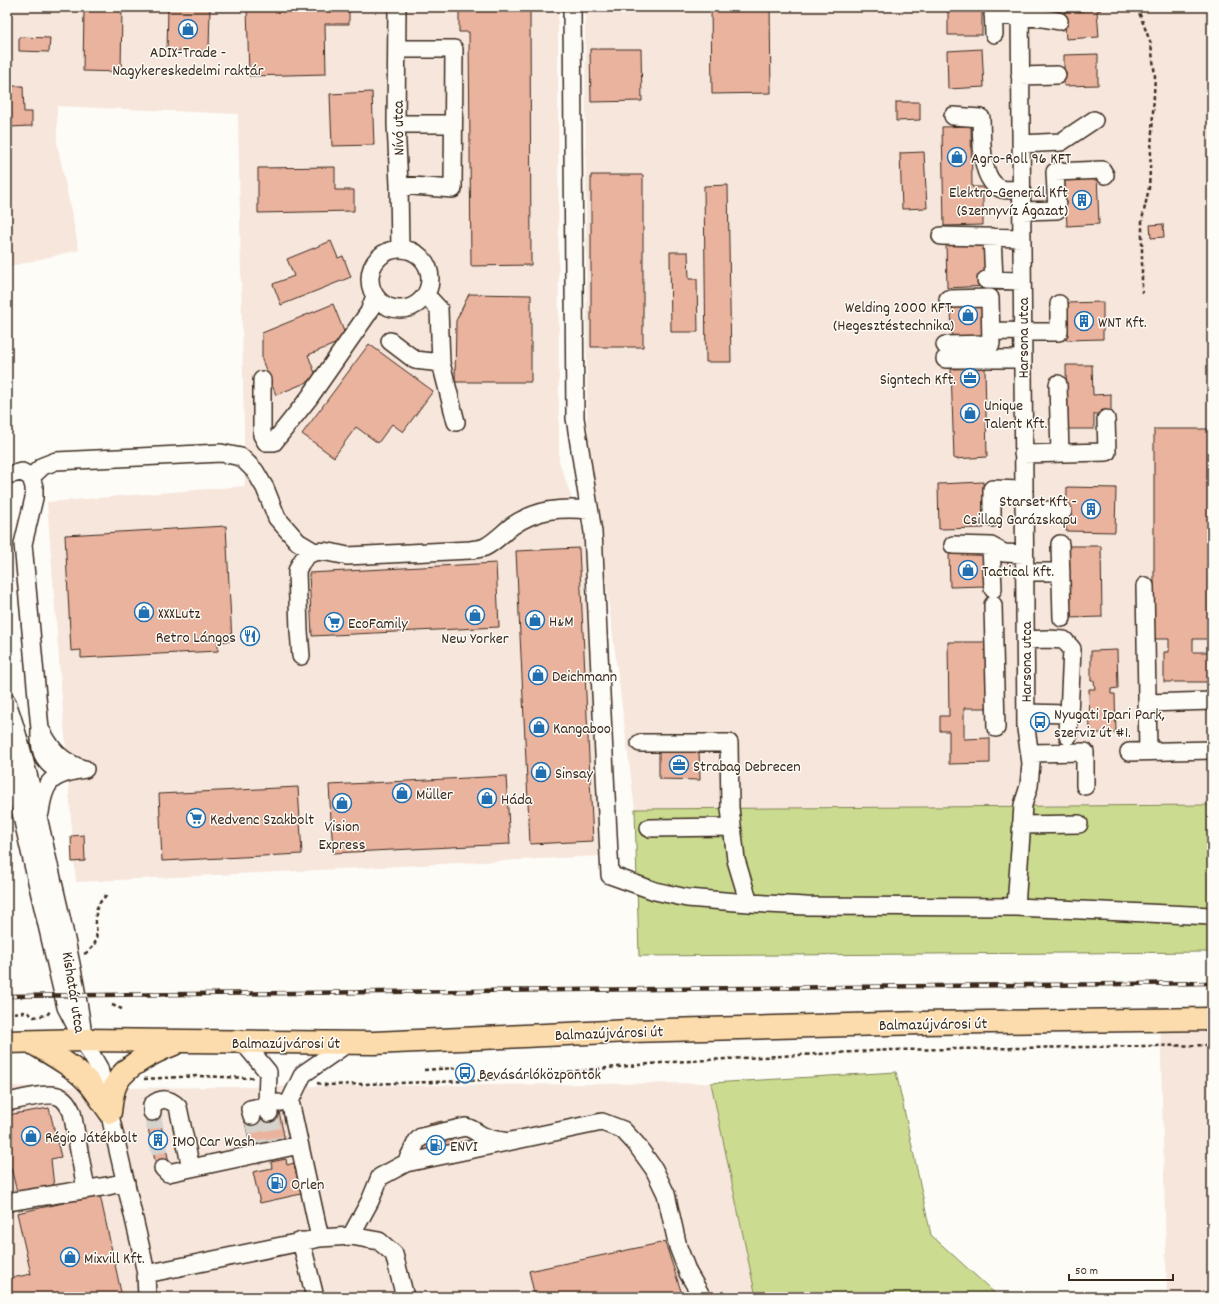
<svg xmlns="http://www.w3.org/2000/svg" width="1219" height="1304" viewBox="0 0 1219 1304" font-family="Dekko,sans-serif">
<rect width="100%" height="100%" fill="#fdfcf7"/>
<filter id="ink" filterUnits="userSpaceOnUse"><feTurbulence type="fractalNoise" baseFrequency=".025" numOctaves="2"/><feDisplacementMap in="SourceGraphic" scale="8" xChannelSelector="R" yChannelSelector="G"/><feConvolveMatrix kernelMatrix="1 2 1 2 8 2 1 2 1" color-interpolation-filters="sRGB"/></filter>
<g filter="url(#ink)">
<!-- built -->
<path fill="#f7e6dc" d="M7,7H558L559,461L587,543L600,856L76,882L47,502L245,486L238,114L57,106V143L79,250L7,267Z
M585,7H1212V805L635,809L597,511L587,423Z
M1160,1019H1212V1297H1167Z
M711,1083L756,1297H7V1086L113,1088Z"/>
<!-- green -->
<path fill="#cbdc90" stroke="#838357" d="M1212,805V952L639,956L635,809Z
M896,1072L931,1235L999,1297H756L711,1083Z"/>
<!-- building -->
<path fill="#eab39e" stroke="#3b2a1e" d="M84,7H122L121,72L83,71Z
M168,7H210L209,51H167Z
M247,7H349V24H325L326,74L249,76Z
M459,7H498V9H530L531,265L471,266L469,32H459Z
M711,7H770L771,93L712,94Z
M948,7H982V35H948Z
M1083,7H1101V10L1097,11L1099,37L1066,39L1064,12L1083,11Z
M19,37L50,38L49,52L19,51Z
M590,49H641L642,101L591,102Z
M982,49L984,87L948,89L947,51Z
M1098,54V85L1064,86V55Z
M8,86H23L24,112H32V126L10,127Z
M372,92L374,145L332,146L330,94Z
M896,102H920V120L896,121Z
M971,126L972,187H983V225L944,226L942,127Z
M924,152L927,208L902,209L900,153Z
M335,167V190H354V211L258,213V168Z
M1097,174L1099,224L1067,226L1064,175Z
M591,175H643V347H591Z
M728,185L731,362H706L704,186Z
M1163,224L1164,237L1151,238L1150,225Z
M984,240L986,286L947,288L946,241Z
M331,241L338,258L343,256L351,277L281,305L273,284L294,276L287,259Z
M670,252H688L689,279H697L698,332H671Z
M469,294L531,295V382H455L456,321Z
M1103,302V339L1066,340V303Z
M333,304L347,339L308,355L317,378L276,395L262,360V333Z
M986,306V339L952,340L951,307Z
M369,344L433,391L403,432L392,424L378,443L356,427L334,457L302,434Z
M1066,365H1092L1093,395L1111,394V414H1094V429H1067Z
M985,368L987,457L954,459L951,369Z
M1154,429H1212V639H1193V652H1212V682H1164V652H1169V639H1154Z
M983,482L984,528L939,529L938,484Z
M1067,487L1116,488L1115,532L1066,531Z
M226,526L232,641L218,642V651L81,658V650L71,651L65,535Z
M1068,546H1101L1102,617L1068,618Z
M579,548L593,841L530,844L516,551Z
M985,553L986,586L950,587L949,554Z
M496,563L499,627L312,636L309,573Z
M948,642H989L990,708H964V739L990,738V763L949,764V731H940V716H949Z
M1117,650L1118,688L1111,689V694H1115L1116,733H1090L1089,689H1095L1094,681H1091V651Z
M659,749L699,750L700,780L659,779Z
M506,776L510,844L333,853L329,785Z
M298,787L302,854L162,861L159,794Z
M84,835L85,861L72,862L71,836Z
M49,1108L61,1157L51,1159L54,1187L17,1192L11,1168L7,1169V1115Z
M158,1111L170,1167L157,1170L145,1114Z
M279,1111L285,1141L251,1149L244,1118Z
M442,1121L443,1127L431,1130L429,1124Z
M450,1139L452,1142V1146L422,1152L420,1149L430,1140Z
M286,1159L287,1165L294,1163L301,1194L260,1203L253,1172L272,1168L271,1162Z
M100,1195L122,1297H7V1279L31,1274L17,1213Z
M665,1242L683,1297H535L529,1271Z"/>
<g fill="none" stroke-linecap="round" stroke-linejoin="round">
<!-- minor-tunnel -->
<path stroke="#d6d2cc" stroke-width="17" stroke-dasharray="17 8" stroke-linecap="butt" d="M152,1112L163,1168
M269,1113L275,1144
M252,1116L259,1147"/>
<defs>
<path id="minor" d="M397,7L396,124L399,185L400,249
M572,7L575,418L593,532L610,875L655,891L687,898L749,903L806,906L1016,907L1212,916
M993,7L994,34
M993,15L1042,18L1059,21
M397,49H454L453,189L399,185
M1020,76L1057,75
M953,116L981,118C982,137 979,182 1002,189C1008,191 1016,189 1021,189
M396,124H453
M1021,144L1061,142L1094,120
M1021,211L1057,210L1055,172L1102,170L1105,175
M941,236L1022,238
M992,237L994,280
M370 279a30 30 0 1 1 60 0a30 30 0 1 1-60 0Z
M986,280L1022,281
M426,295L439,309L441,363L456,422
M992,331L1059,332V304
M390,341L415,360L441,363
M945,345L991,344L990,298L948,299
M945,359H1023
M262,380V435L266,442H274L309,398L369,312L375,296
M1058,384L1060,453
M1023,454L1107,452L1106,419
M7,475L22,472L31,477L34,487V498L23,544L40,729C39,752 43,768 68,772
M31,477L43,466L56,461L221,453L241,457L255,471L265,488L277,518L298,542L313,551
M1024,509L1063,511
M992,518V489L1024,490
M1060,544L1062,618
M953,545L991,546L1004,553L1024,554
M991,546L993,589
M1024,572H1061
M1145,586L1148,751
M993,605L996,728
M1025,640L1047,639L1064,640L1072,649L1068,736
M301,656L299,631L297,571C307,544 324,551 347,556L470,550C475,549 481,549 485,547C495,542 503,533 512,526C537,509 561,507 589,510
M7,702C25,754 36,808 48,861C61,916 74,971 82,1028
M1147,703L1212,701
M1026,713L1069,714
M42,732C53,752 61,761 83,769
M640,743H729L730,808L736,860L749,903
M7,752L66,1007L83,1040L99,1068L141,1249L146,1274L147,1297
M1129,752L1212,750
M1030,753L1085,752V786
M40,813C44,780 52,774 85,769
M1021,825L1079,824
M649,828L732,827
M1016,907L1023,805L1029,786L1031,763L1026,729L1020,7
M243,1042L268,1072L267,1105L269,1113
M7,1102C19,1100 50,1091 60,1097C66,1100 69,1106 72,1112L86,1189
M152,1112V1105C162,1097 169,1098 178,1107L191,1168
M252,1116L250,1109L278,1103
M406,1163L417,1141L421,1137L465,1127C472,1128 477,1133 483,1136C490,1139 496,1140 503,1141
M163,1168L168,1173L299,1145
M7,1202L108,1186L126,1182
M351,1236L370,1201L380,1177L406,1163L602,1122L623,1130L636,1144L654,1169L666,1194L678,1247L688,1273L702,1297
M320,1238L290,1101L303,1074L348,1043
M301,1241L315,1297
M146,1274L320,1238L351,1236L379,1241L394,1254L405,1297"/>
<path id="major" d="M7,1042L83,1040L374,1043L630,1031L922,1023L1212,1019
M31,1042C51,1054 74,1066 90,1084C97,1092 103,1103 110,1112
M110,1112C111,1103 112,1091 117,1082C126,1065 156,1051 174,1044"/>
</defs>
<!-- minor casing -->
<use href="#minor" stroke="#3b2a1e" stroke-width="20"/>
<!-- major casing -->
<use href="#major" stroke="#3b2a1e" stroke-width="25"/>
<!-- path -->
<path stroke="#3b2a1e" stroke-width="2.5" stroke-dasharray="4 3" stroke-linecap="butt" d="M1137,7L1151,44L1155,76L1149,188L1142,220V293
M84,954C105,942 92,927 97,908C98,903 105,897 108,893
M112,1005L122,1009
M7,1013L27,1012L34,1017L47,1015L51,1010
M424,1070L470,1067L469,1081
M144,1079L199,1076L249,1078L253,1077
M317,1083L326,1085L469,1081L671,1062L891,1050L1212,1045"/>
<!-- minor -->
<use href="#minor" stroke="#fdfcf7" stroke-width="17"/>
<!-- major -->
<use href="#major" stroke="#fcdcac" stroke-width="22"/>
<defs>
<path id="rail" d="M7,996L1212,983"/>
</defs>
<!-- rail casing -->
<use href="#rail" stroke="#3b2a1e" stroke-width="4.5"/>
<!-- rail -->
<use href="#rail" stroke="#fdfcf7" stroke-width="3" stroke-dasharray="9" stroke-linecap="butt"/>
</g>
</g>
<!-- icons -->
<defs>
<symbol id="shop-ring" viewBox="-11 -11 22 22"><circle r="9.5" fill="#fdfcf7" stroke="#1f6fb2" stroke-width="1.5"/><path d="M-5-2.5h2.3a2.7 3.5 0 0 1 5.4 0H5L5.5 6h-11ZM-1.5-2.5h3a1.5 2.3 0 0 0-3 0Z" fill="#1f6fb2"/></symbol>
<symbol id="building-ring" viewBox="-11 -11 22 22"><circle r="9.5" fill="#fdfcf7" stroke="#1f6fb2" stroke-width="1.5"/><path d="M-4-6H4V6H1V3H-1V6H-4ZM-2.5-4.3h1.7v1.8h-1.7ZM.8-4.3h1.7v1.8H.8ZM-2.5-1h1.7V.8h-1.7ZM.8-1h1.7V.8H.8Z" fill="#1f6fb2"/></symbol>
<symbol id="office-ring" viewBox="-11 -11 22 22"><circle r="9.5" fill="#fdfcf7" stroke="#1f6fb2" stroke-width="1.5"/><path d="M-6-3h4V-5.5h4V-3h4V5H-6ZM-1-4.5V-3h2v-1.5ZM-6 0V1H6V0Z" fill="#1f6fb2"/></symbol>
<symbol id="supermarket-ring" viewBox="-11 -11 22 22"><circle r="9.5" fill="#fdfcf7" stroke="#1f6fb2" stroke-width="1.5"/><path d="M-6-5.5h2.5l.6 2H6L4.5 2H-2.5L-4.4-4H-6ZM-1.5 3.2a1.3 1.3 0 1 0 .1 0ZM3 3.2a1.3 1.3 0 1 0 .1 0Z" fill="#1f6fb2"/></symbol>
<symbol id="restaurant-ring" viewBox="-11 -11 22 22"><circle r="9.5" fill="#fdfcf7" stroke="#1f6fb2" stroke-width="1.5"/><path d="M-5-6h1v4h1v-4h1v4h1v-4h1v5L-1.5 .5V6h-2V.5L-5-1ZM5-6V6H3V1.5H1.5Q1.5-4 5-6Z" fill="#1f6fb2"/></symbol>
<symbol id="bus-ring" viewBox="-11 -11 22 22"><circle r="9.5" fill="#fdfcf7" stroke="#1f6fb2" stroke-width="1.5"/><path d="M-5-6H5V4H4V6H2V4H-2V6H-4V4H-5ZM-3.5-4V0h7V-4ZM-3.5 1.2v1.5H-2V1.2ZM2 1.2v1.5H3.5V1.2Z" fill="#1f6fb2"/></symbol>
<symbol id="fuel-ring" viewBox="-11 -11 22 22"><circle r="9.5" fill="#fdfcf7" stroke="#1f6fb2" stroke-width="1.5"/><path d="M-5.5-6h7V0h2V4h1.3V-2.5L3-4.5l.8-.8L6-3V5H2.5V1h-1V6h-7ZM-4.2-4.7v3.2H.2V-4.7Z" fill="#1f6fb2"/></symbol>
</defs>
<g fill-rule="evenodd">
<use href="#shop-ring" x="177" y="18" width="22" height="22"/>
<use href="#shop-ring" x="946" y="146" width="22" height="22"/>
<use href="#building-ring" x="1071" y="189" width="22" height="22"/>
<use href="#shop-ring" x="957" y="304" width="22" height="22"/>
<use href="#building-ring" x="1073" y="310" width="22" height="22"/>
<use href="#office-ring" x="959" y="367" width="22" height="22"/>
<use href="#shop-ring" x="959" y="402" width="22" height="22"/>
<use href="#building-ring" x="1080" y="498" width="22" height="22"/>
<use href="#shop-ring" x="957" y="559" width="22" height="22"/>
<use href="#shop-ring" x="133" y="601" width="22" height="22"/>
<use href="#shop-ring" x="464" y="604" width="22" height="22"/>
<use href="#shop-ring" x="524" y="609" width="22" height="22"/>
<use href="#supermarket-ring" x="323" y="611" width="22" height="22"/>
<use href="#restaurant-ring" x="239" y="625" width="22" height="22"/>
<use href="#shop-ring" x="527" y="664" width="22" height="22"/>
<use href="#bus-ring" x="1029" y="711" width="22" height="22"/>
<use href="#shop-ring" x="528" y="716" width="22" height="22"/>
<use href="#office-ring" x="668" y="754" width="22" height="22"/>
<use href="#shop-ring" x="530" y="761" width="22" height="22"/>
<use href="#shop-ring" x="391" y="782" width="22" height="22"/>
<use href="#shop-ring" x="476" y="787" width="22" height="22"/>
<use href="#shop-ring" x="331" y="792" width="22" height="22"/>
<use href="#supermarket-ring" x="185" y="807" width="22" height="22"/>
<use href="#bus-ring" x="454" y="1062" width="22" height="22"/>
<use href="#shop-ring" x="20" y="1125" width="22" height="22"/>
<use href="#building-ring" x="147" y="1129" width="22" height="22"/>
<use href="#fuel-ring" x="425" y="1134" width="22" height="22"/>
<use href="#fuel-ring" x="266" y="1172" width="22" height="22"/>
<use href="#shop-ring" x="59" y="1246" width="22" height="22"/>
</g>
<g text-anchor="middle" stroke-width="3" stroke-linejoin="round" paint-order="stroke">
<!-- poi labels -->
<g font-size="16" fill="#3b2a1e" stroke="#fdfcf7" text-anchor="start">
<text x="188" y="57" text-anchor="middle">ADIX-Trade -<tspan x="188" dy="18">Nagykereskedelmi raktár</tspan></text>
<text x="971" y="163">Agro-Roll 96 KFT</text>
<text x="1068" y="197" text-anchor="end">Elektro-Generál Kft<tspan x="1068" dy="18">(Szennyvíz Ágazat)</tspan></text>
<text x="954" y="312" text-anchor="end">Welding 2000 KFT.<tspan x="954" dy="18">(Hegesztéstechnika)</tspan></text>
<text x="1098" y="327">WNT Kft.</text>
<text x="956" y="384" text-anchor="end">Signtech Kft.</text>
<text x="984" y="410">Unique<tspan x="984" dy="18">Talent Kft.</tspan></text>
<text x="1077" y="506" text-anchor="end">Starset Kft -<tspan x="1077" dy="18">Csillag Garázskapu</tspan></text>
<text x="982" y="576">Tactical Kft.</text>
<text x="158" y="618">XXXLutz</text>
<text x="549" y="626">H&amp;M</text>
<text x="348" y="628">EcoFamily</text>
<text x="236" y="642" text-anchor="end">Retro Lángos</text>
<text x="475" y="643" text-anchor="middle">New Yorker</text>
<text x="552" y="681">Deichmann</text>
<text x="1054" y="719">Nyugati Ipari Park,<tspan x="1054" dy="18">szerviz út #1.</tspan></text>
<text x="553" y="733">Kangaboo</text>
<text x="693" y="771">Strabag Debrecen</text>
<text x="555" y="778">Sinsay</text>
<text x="416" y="799">Müller</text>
<text x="501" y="804">Háda</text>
<text x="210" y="824">Kedvenc Szakbolt</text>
<text x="342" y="831" text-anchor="middle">Vision<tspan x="342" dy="18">Express</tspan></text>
<text x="479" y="1079">Bevásárlóközpontok</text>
<text x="45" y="1142">Régio Játékbolt</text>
<text x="172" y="1146">IMO Car Wash</text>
<text x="450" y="1151">ENVI</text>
<text x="291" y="1189">Orlen</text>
<text x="84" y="1263">Mixvill Kft.</text>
</g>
<!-- street labels -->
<g font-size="16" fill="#3b2a1e" stroke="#fdfcf7">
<text transform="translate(397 128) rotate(-91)" y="6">Nívó utca</text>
<text transform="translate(1022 338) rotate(-90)" y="6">Harsona utca</text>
<text transform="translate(1025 662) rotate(-90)" y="6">Harsona utca</text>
<text transform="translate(75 992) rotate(81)" y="6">Kishatár utca</text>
<text transform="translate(933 1023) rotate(-1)" y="6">Balmazújvárosi út</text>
<text transform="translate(609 1032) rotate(-2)" y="6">Balmazújvárosi út</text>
<text x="286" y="1048">Balmazújvárosi út</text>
</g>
</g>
<!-- margin -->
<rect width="1219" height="1304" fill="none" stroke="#fdfcf7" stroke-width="24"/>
<rect x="12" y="12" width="1195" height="1280" fill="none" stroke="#3b2a1e" stroke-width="1.5" filter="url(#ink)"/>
<!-- scale -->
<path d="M1069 1274v6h104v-6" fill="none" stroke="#3b2a1e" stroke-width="2"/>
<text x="1075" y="1274" font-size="12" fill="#3b2a1e" stroke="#fdfcf7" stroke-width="3" paint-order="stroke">50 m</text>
</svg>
